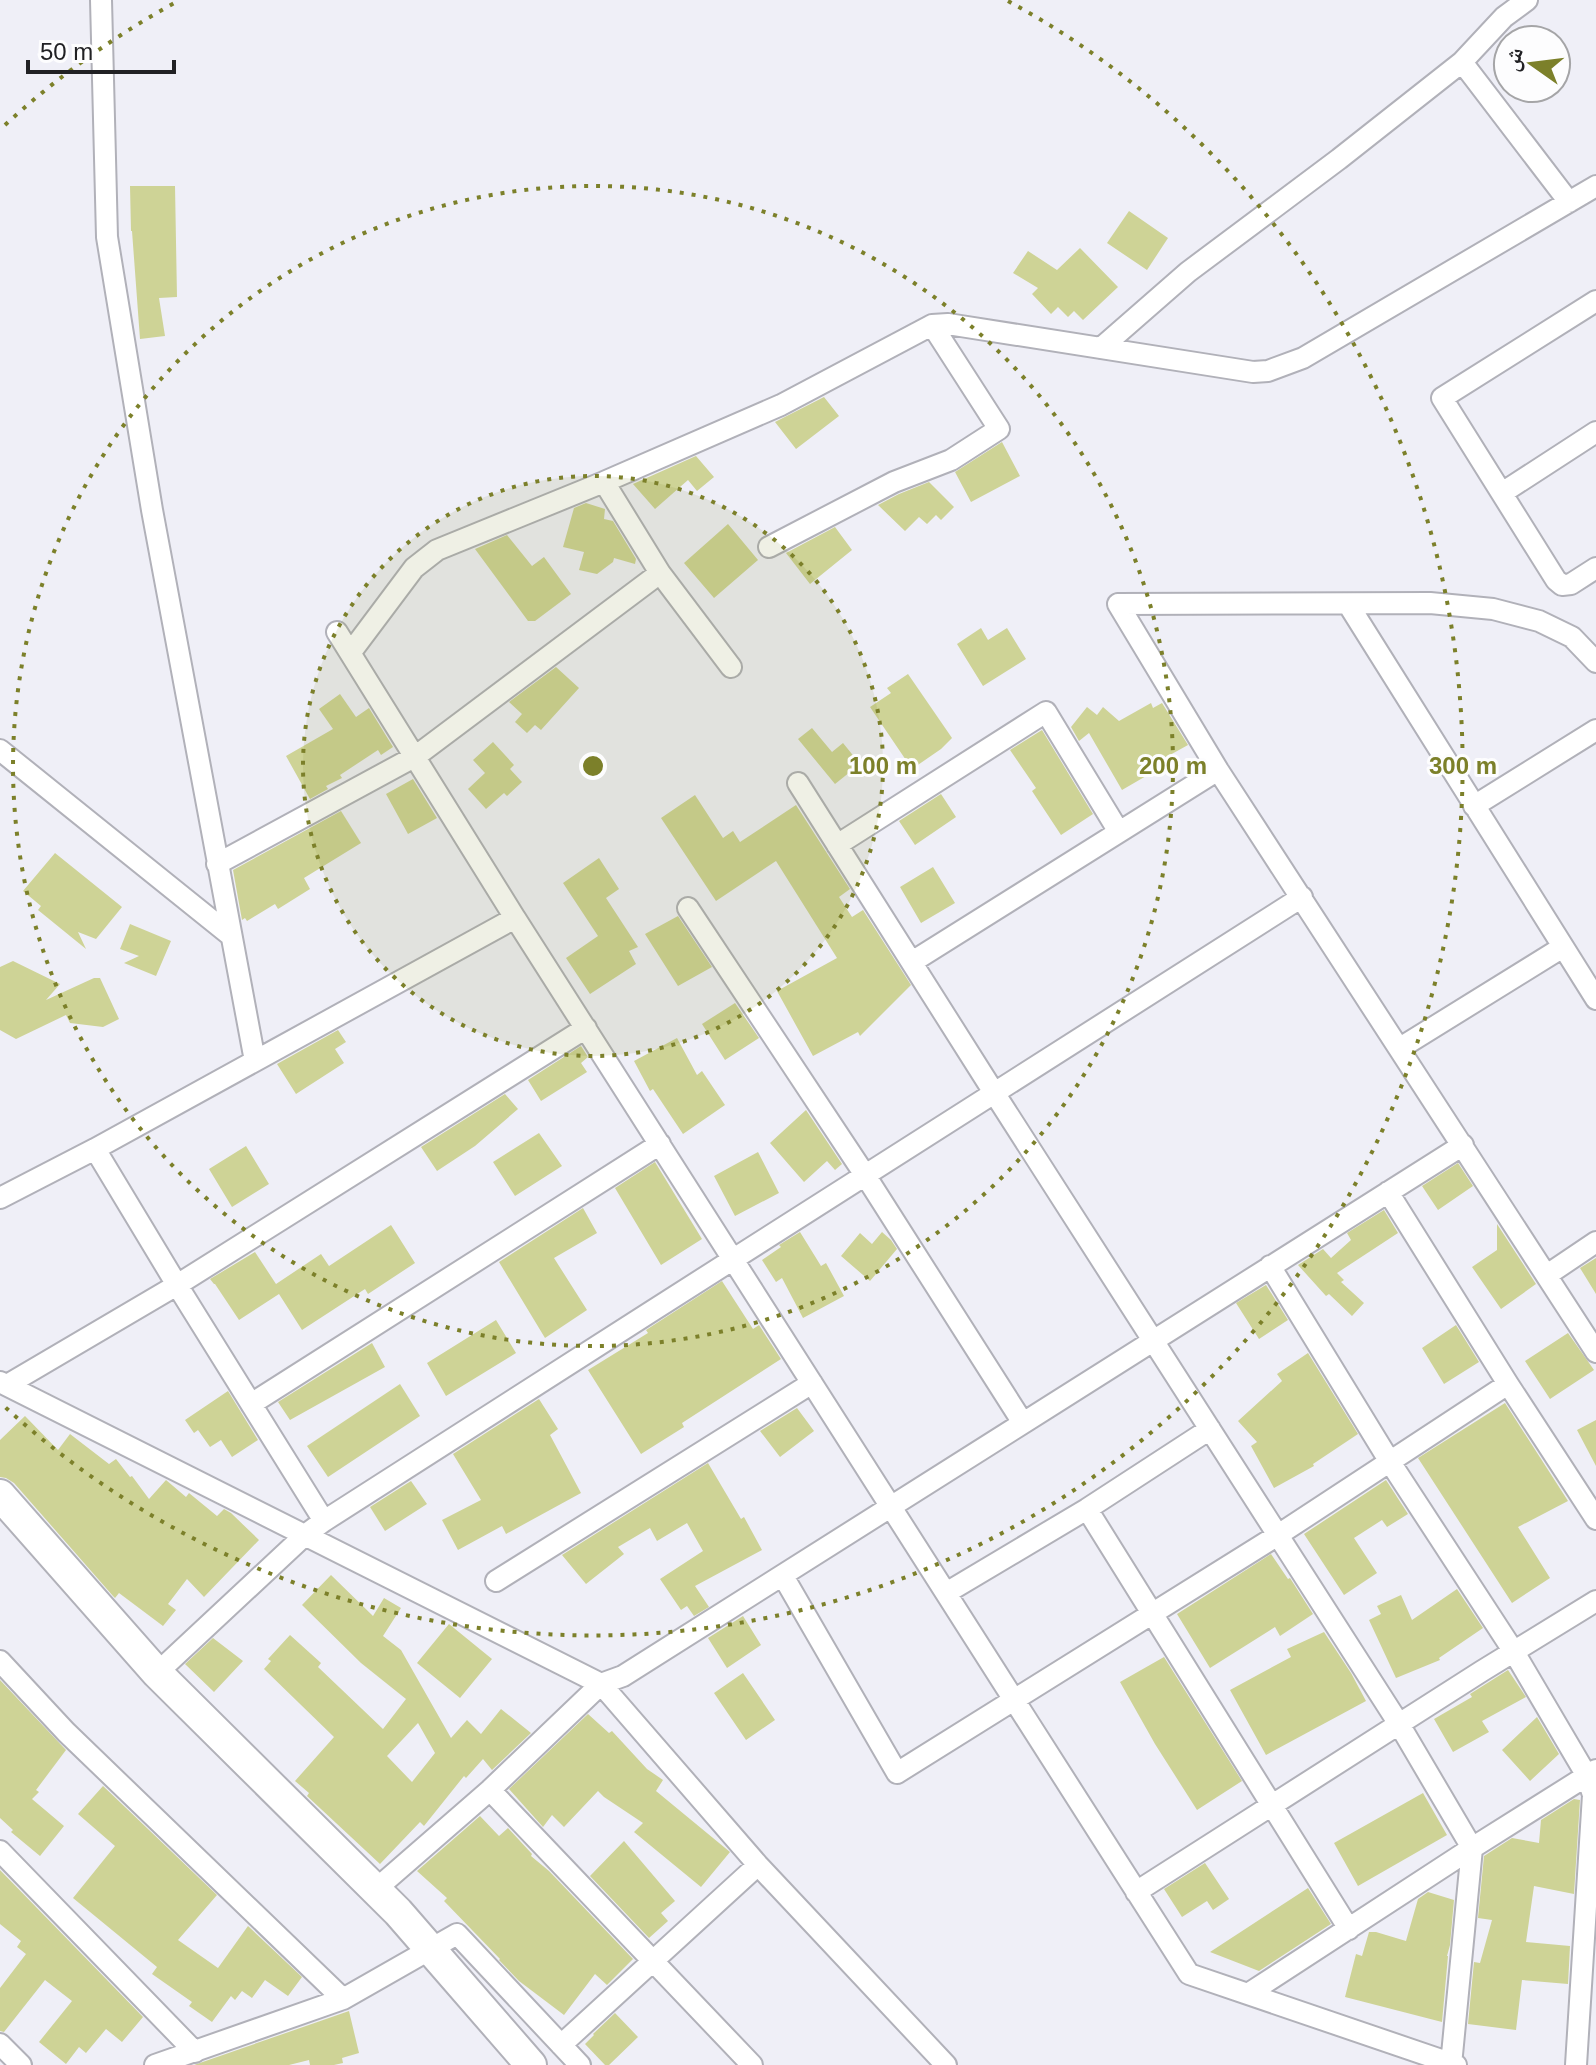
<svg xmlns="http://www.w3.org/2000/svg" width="1596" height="2065" viewBox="0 0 1596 2065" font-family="Helvetica,'Noto Naskh Arabic',sans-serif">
<rect width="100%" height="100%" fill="#efeff7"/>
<!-- building -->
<path fill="#ced396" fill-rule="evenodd" d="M130,186H175L177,297L159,298L165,336L140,339L132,231H131Z
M1129,211L1168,238L1147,270L1107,243Z
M1080,248L1118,287L1083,320L1074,311L1068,317L1058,307L1051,314L1032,294L1038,288L1013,273L1028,251L1057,270Z
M824,397L839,416L796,449L775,422Z
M1002,442L1020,476L971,502L955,472Z
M696,456L714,477L697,491L688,480L655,509L633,484Z
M929,482L954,507L941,520L936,515L927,524L919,517L905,531L878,505L899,494Z
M586,503L605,509L604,519L613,521L636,559L635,564L614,558L613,562L597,574L579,570L584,552L563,547L574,508Z
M728,524L758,560L714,598L684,563Z
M835,527L852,550L810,584L786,553Z
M507,535L532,566L544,557L571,594L535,621H528L475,549Z
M981,628L988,640L1007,628L1026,659L983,686L957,644Z
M556,667L579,688L541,730L535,725L527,733L515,722L522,714L509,702Z
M908,674L952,738L941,749L912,769L870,707L891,693L887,688Z
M340,694L356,717L369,708L393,747L381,755L378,750L340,775L342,778L326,786L328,789L310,799L286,756L333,729L319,709Z
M1151,703L1153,708L1162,703L1188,745L1150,766L1153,772L1122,790L1089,733L1079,741L1071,727L1087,707L1097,715L1103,707L1119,721Z
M812,728L832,752L843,743L860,764L835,784L798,739Z
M1042,730L1093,814L1061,835L1032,791L1036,788L1010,750Z
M493,742L514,765L510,769L522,782L507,796L504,793L486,809L468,789L485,773L473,760Z
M413,779L437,818L408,834L386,794Z
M941,794L956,817L915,845L899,821Z
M695,795L723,838L733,831L740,842L796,805L850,889L839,897L852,917L863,910L911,985L860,1036L858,1032L813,1056L777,991L837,958L776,861L716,901L661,818Z
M341,811L361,843L304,878L310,889L278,909L275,904L247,921L245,918L242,920L233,870Z
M55,853L122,907L96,939L78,932L86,949L38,910L41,906L23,891Z
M599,858L619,889L606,898L638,947L629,951L636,964L590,994L566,958L598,936L563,883Z
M933,867L955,903L921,923L900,887Z
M678,916L712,967L678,986L645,934Z
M130,924L171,941L156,976L124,963L139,956L120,949Z
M13,961L60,984L46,1000L94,978H100L119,1019L103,1027L70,1023L66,1015L16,1039L0,1030V967Z
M735,1003L759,1038L725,1060L702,1024Z
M338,1030L346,1042L335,1049L344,1063L296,1094L277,1064Z
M677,1038L697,1075L702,1071L725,1105L683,1134L653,1089L650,1091L634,1061Z
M581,1046L588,1057L581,1063L587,1072L541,1101L528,1080Z
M505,1094L518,1109L475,1146L437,1171L421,1147Z
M806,1110L842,1164L835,1170L827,1161L804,1182L770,1143Z
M539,1133L562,1166L515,1196L493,1162Z
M246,1146L269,1184L232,1207L209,1169Z
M758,1152L779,1193L735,1216L714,1176Z
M655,1162L702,1239L661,1265L615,1188Z
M1458,1163L1473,1186L1438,1210L1422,1186Z
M583,1208L597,1233L554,1258L587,1310L545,1338L499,1262Z
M1384,1210L1398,1233L1337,1273L1344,1280L1341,1282L1364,1303L1352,1316L1329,1294L1326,1296L1298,1265L1323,1249L1331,1258L1351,1240L1347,1233Z
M1497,1224L1536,1284L1501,1309L1472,1267L1497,1250Z
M391,1225L415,1263L368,1294L365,1289L302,1330L279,1294L239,1320L215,1284H214L210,1279L255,1252L276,1284L321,1254L329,1266Z
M800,1232L821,1266L826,1263L844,1296L803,1318L782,1278L776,1282L762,1260L781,1247L779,1245Z
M882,1232L891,1240L897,1249L870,1281L841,1256L860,1233L872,1244Z
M1596,1258V1294L1580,1268Z
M722,1281L753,1329L759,1325L781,1359L682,1423L684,1427L641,1454L588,1370L648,1333L646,1330Z
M1266,1285L1288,1320L1259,1339L1236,1303Z
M496,1320L516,1353L446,1396L427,1363Z
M1456,1325L1479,1362L1444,1384L1422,1348Z
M1568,1333L1594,1370L1550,1399L1525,1361Z
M372,1343L385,1367L290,1420L278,1402Z
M1308,1353L1358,1434L1313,1464L1314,1466L1274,1488L1251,1446L1257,1442L1238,1421L1282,1381L1277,1374Z
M400,1384L420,1416L328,1477L307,1446Z
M228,1391L258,1440L232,1457L221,1440L210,1447L198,1430L194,1433L185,1420Z
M539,1399L558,1429L550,1435L581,1493L506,1534L502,1526L458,1550L442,1520L481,1500L453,1454Z
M1505,1403L1568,1501L1518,1527L1550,1578L1512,1603L1418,1458Z
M797,1408L814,1431L780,1457L760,1431Z
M25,1416L58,1450L70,1434L109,1464L116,1459L130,1477L132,1476L149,1499L166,1480L186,1497L189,1493L217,1516L224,1509L231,1513L259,1540L204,1597L187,1579L168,1604L176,1610L163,1626L119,1593L115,1598L113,1596L14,1483L6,1478L0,1477V1440Z
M1596,1420V1466L1577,1430Z
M708,1463L741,1519L744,1517L762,1550L695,1586L709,1607L694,1616L687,1606L681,1610L660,1579L703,1551L687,1523L657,1541L650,1528L618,1547L624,1554L586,1584L562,1555Z
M1386,1480L1408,1514L1387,1527L1382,1520L1354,1538L1377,1573L1344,1595L1304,1534Z
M411,1481L427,1504L385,1531L370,1507Z
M1271,1554L1288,1579L1290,1578L1313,1614L1280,1636L1275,1627L1210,1668L1177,1614Z
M331,1575L373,1616L384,1598L401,1608L383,1636L401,1650L451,1738L467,1720L481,1734L501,1709L531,1733L492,1770L483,1759L466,1778L464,1776L424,1826L420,1822L380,1864L307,1796L309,1793L295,1781L334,1737L264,1669L271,1661L268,1659L290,1635L321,1663L318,1667L383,1729L406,1699L361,1663L302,1605ZM418,1723L435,1753L412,1782L387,1756Z
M1457,1589L1483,1628L1439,1658L1440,1660L1396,1678L1369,1620L1381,1614L1377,1606L1401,1595L1412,1620Z
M743,1616L761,1645L727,1668L708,1638Z
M449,1624L492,1659L460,1698L417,1663Z
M1324,1632L1351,1673L1366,1701L1266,1755L1230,1690L1291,1657L1287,1649Z
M213,1638L243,1661L214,1692L185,1664Z
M1164,1657L1242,1781L1197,1810L1155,1744L1120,1682Z
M1508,1670L1526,1697L1482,1721L1489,1732L1453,1752L1434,1719L1472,1697L1470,1694Z
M743,1673L775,1720L746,1740L714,1693Z
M0,1680L66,1750L36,1790L39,1792L32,1799L64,1826L40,1856L11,1832L13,1830L0,1818Z
M588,1714L609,1733L612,1731L647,1769L663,1780L656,1791L730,1852L701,1887L634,1832L643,1823L604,1797L598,1791L564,1827L552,1815L543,1827L509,1789Z
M1537,1717L1559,1754L1530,1781L1502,1750Z
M103,1786L217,1895L178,1940L218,1968L248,1926L302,1977L288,1996L265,1980L252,1998L242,1991L235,2000L231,1996L212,2022L189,2006L192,2002L152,1974L157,1967L73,1898L115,1846L78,1814Z
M1423,1793L1447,1835L1358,1886L1334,1843Z
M1574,1799L1580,1800L1574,1894L1534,1886L1526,1942L1570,1946L1568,1984L1522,1980L1516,2030L1468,2024L1474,1962L1480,1963L1492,1920L1478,1918L1484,1856L1512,1838L1539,1843L1541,1820Z
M480,1816L499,1836L508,1828L532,1854L531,1856L549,1871L633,1959L607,1985L595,1974L564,2015L519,1981L499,1960L500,1959L444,1901L447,1898L417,1871Z
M624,1841L675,1901L661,1913L668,1921L649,1938L590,1876Z
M1205,1863L1229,1899L1213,1910L1207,1901L1182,1917L1164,1889Z
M0,1870L143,2017L122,2042L106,2029L86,2053L79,2047L66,2064L39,2042L72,2001L45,1980L4,2032L0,2031V1988L26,1954L17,1947L21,1941L0,1924Z
M1308,1888L1331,1924L1259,1971L1210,1952Z
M1428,1892L1454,1900L1450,1945L1447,1956H1448L1442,2022L1345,1997L1356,1954L1362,1956L1369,1932H1376L1406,1941L1418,1899Z
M349,2011L359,2053L342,2058L343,2063L334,2065H310L309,2060L289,2065H194Z
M615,2013L638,2037L609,2065H605L585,2044L594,2035L593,2034Z"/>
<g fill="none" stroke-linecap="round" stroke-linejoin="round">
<defs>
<path id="street" d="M101,0L107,237L152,510L255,1061
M1462,62L1569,202
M1596,301L1442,398L1556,580L1562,585L1571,584L1596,568
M1101,348L1188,272L1339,159L1462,62L1504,17L1527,0
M604,482L660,573L731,667
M1502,493L1596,432
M769,547L894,482L951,460L999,429L932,325
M1118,604L1218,770L1596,1352
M1118,604L1430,603L1493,609L1539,621L1572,637L1596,662
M1348,604L1596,999
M337,632L515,918
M351,652L414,568L437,550L604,482L781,405L932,325L948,324L1253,372L1268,371L1303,358L1596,186
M0,750L230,935
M798,783L993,1091L1399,1724L1472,1848L1451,2065
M1474,806L1596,730
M837,845L1046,712L1119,832
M217,864L416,756L660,573
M688,908L865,1175L1023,1423
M912,962L1218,770
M1400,1048L1563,947
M95,1149L177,1285L324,1521
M1388,1192L1508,1384L1596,1519
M0,1198L95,1149L515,918L1189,1974L1456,2065
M1270,1266L1390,1462L1514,1652L1587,1776L1593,1795L1576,2065
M1547,1275L1596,1242
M0,1382L601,1684L758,1865L946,2065
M7,1385L177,1285L586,1028
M251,1404L660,1144
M1087,1509L1349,1929
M783,1576L897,1773L1278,1535L1508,1384
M496,1581L812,1383
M946,1593L1087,1509L1210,1429
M0,1661L66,1732L343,1999
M157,1673L305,1535L324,1521C650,1313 974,1103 1302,897
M490,1790L752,2065
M0,1851L195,2052
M375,1890L490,1790L601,1684L623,1676C904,1500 1182,1321 1463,1145
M1136,1892L1482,1671L1596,1601
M1248,1994L1472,1848L1596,1770
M0,2044L21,2065
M561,2045L758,1865
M155,2065L343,1999L457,1934L580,2065"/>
<path id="secondary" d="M0,1495L157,1673L398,1912L531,2065"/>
</defs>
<!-- street casing -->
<use href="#street" stroke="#b1b1b9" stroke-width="24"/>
<!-- secondary casing -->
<use href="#secondary" stroke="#b1b1b9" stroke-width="34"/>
<!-- street -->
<use href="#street" stroke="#fff" stroke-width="20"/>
<!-- secondary -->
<use href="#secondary" stroke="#fff" stroke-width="30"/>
</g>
<!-- distance rings -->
<circle cx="593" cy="766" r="290" fill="#7c802a" fill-opacity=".12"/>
<g fill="none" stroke="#7c802a" stroke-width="4" stroke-dasharray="4 8">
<circle cx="593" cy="766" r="290"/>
<circle cx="593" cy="766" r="580"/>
<path d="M5 125A870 870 0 0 1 178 1M1008 1A870 870 0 1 1 5 1407"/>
</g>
<circle cx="593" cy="766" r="12" fill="#7c802a" stroke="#fdfdfe" stroke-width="4"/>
<g font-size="24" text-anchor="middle" font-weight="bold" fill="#7c802a" stroke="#fdfdfe" stroke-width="6" stroke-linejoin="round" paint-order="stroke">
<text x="883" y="774">100 m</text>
<text x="1173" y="774">200 m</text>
<text x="1463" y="774">300 m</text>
</g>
<!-- north arrow -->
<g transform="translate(1532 64) rotate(284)"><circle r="38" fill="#fdfdfe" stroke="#a5a5a7" stroke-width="2"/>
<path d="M0-6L14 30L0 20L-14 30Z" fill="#7c802a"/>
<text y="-12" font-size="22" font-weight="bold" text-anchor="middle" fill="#212124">ش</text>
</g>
<!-- scale -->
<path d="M28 60v12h146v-12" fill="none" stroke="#212124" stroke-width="4"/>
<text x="40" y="60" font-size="24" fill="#212124" stroke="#fdfdfe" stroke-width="6" paint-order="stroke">50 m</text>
</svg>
